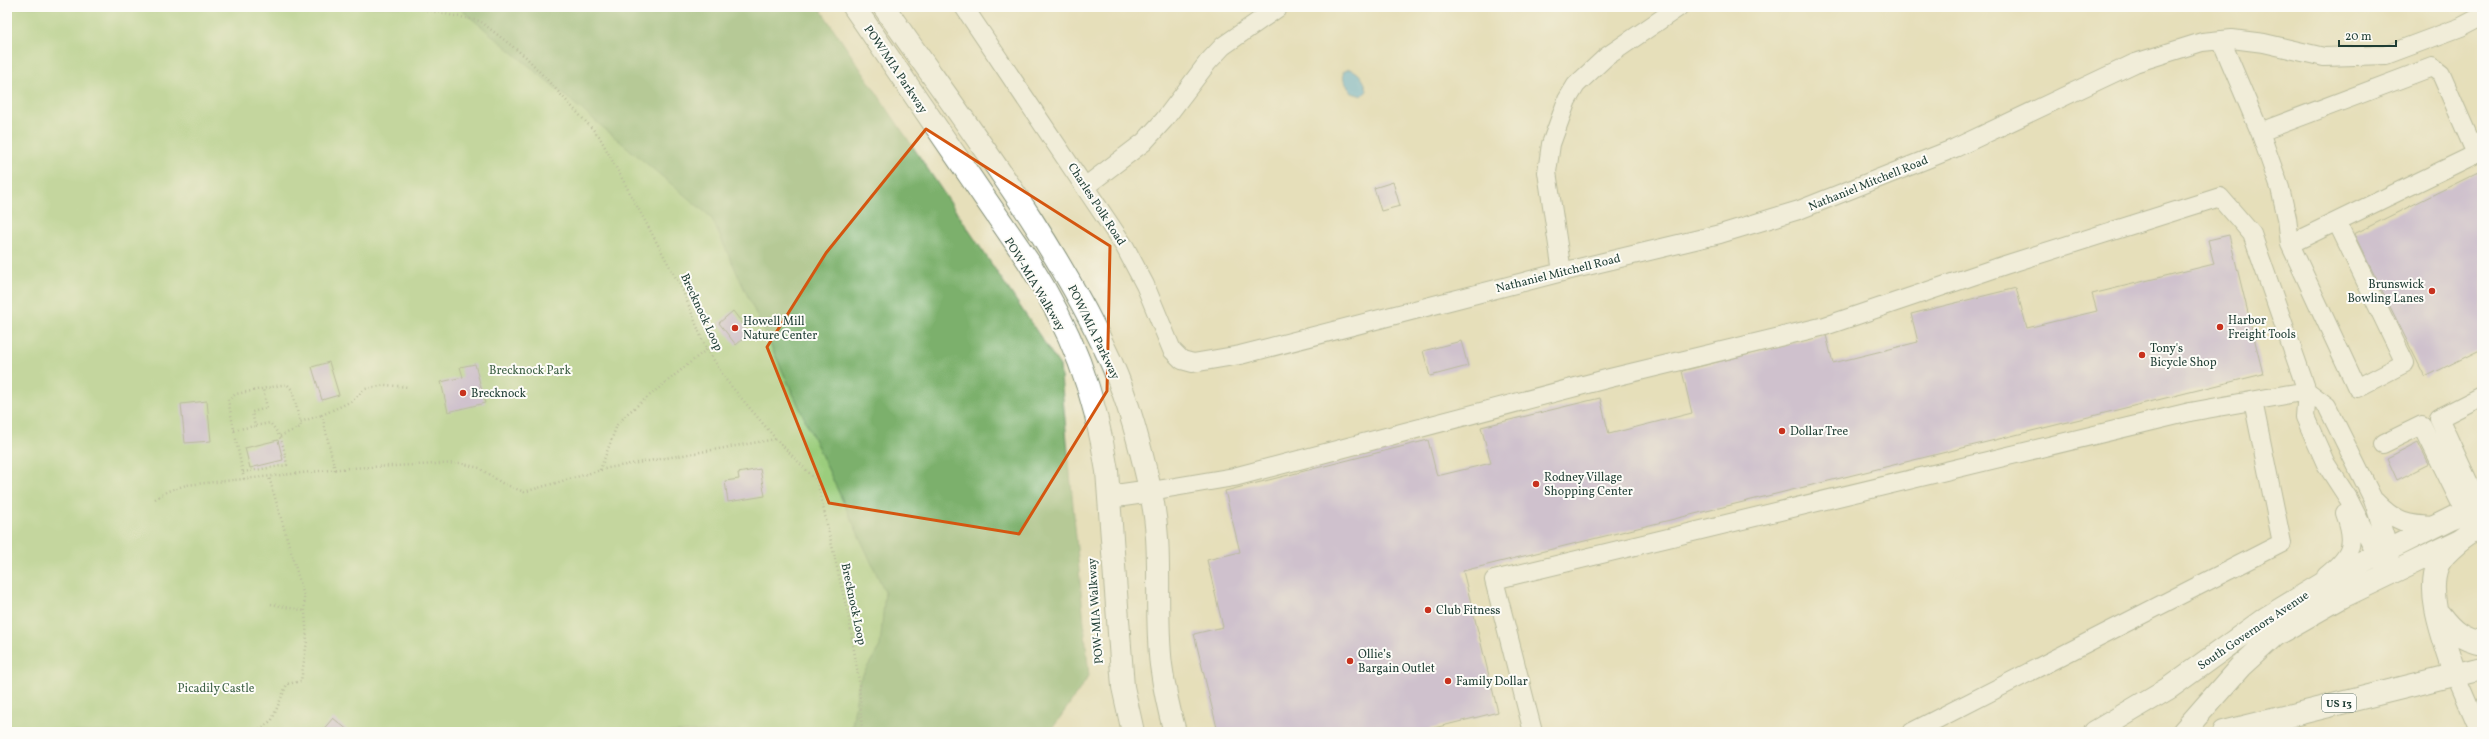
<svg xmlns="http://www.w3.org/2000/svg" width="2489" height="739" viewBox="0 0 2489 739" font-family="Vollkorn,serif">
<rect width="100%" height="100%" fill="#fdfcf7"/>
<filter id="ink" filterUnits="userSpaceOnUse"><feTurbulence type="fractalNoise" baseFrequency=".025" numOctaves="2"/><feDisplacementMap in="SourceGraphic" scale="8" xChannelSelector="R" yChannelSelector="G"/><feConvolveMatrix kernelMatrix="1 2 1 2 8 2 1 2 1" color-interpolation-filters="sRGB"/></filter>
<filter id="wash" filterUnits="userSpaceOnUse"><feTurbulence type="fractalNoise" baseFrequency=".012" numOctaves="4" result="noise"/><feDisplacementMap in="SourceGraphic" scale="16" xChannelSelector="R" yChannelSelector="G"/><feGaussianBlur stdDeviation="0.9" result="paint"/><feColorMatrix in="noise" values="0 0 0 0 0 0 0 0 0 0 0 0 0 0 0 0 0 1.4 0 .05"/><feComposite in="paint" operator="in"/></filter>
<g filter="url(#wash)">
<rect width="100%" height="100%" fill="#e6dfba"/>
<!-- green -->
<path fill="#9bcd7d" stroke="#5d8558" d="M7,7H801L1028,732H7Z"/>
<!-- forest -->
<path fill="#7cb06c" stroke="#4e7650" d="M458,7H819L1060,366L1089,676L1050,732H851L859,681L880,646L885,592L711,217Z"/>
<!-- water -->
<path fill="#65b7e1" stroke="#427a8a" d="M1349,69C1359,70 1366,83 1367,91L1362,96L1352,93L1344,81L1343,72Z"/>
<g id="blocks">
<!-- building -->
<path fill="#b39ee5" d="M2479,172L2482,178V349L2425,377L2354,234Z
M1393,182L1400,206L1381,211L1374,188Z
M2229,235L2263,374L1463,571L1498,712L1418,732H1218L1194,634L1223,627L1207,560L1240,552L1225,491L1428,440L1437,476L1491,463L1481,427L1600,398L1609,434L1692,413L1682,371L1826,335L1833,363L1918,342L1911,314L2016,288L2027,328L2097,311L2092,294L2214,264L2208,240Z
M733,311L750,333L736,345L719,323Z
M1461,341L1468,366L1430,376L1423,351Z
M329,362L339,395L322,400L312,367Z
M475,364L485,403L448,412L441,382L463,377L460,367Z
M207,401L211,441L185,443L181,404Z
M278,440L283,460L250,468L245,448Z
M2418,442L2429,464L2397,480L2387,458Z
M760,469L765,496L728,502L725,481L739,479L738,473Z
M333,718L349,731L347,732H321Z"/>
</g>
</g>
<g filter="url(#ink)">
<use href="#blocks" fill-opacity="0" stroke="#828e77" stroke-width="1"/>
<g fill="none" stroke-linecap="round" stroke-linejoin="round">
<defs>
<path id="minor" d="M964,7L1125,247L1145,285L1172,350L1182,360L1193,363L1240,355L1562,272L1720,234L1799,210L1955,148L2135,63L2202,42L2232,39L2264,43L2324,57L2386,55L2461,27L2482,16
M2221,40L2260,132L2280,188L2287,218L2290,244L2357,388L2405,363L2337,222
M2260,132L2432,67L2441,74L2476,154L2290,244
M1086,186L1144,142L1164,120L1208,62L1223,46L1279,7
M1562,272L1547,172L1551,144L1567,100L1576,85L1606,57L1679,7
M2383,444L2422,425L2465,512
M1151,491L1234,477L1610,378L1825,326L2005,265L2220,197L2252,234L2307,391L2305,417L2326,464L2348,498L2377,556L2385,567
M2375,501C2396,523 2407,525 2436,526
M2480,507L2439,418L2482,396
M2326,576C2351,555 2357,545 2345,513
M2455,674L2480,732
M1533,732L1494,580L2190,412L2307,391L2327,406L2373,499L2389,550L2390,563
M1912,732L2282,543L2253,401"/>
<path id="major" d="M854,7L1028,261C1071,329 1095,391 1107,471L1123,687L1133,732
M884,7C963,121 1053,235 1111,362C1129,402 1140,446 1150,489C1164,546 1154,607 1161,665C1164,687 1169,711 1175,732
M1109,497L1151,491
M2095,732L2169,688L2266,618L2332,578L2452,518L2482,506
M2183,732L2240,667L2275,635L2342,597L2461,540L2482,525"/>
<path id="highway" d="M2440,615C2452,631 2462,639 2482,643
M2455,674C2446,644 2425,595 2438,565C2442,555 2453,547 2461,540
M2224,732L2482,668
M2481,732L2482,725"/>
</defs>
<!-- minor casing -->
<use href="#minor" stroke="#828e77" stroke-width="20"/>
<!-- major casing -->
<use href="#major" stroke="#828e77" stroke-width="24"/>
<!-- highway casing -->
<use href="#highway" stroke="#828e77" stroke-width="24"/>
<!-- path -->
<path stroke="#828e77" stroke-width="2.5" stroke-dasharray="1 3" stroke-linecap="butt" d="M411,7L480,21L526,57L599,136L683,291L704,344L726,380L776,439L817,481L849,619L859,681L862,732
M234,430L255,426L252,412L267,408L263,389
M280,436L301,427L300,422
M335,470L322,415L352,401L365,389L385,385L409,387
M600,470L617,425L628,413L707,349
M243,472L287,465C284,448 282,436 270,423L255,426
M244,479L228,400L236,394L287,384L292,390L300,422L322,415
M155,499L168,491L186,485L349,468L460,463L479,468L502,483L524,492L608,468L776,439
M271,604L305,611
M256,732L272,720L287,684L301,681L307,641L304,596L269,477"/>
<!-- minor -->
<use href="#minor" stroke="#fff" stroke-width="18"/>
<!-- major -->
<use href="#major" stroke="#fff" stroke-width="22"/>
<!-- highway -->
<use href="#highway" stroke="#fff" stroke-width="22"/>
</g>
</g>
<!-- marked area -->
<path d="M0 0H2489V739H0ZM926,129L1110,246L1107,391L1019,534L829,503L767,347L826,253Z" fill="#e6dfba" fill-opacity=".55" fill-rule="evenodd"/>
<path fill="none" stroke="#d45610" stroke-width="3" stroke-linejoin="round" d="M926,129L1110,246L1107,391L1019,534L829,503L767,347L826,253Z"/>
<!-- markers -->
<g fill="#c8321e" stroke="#fdfcf7" stroke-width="1.5">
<circle cx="2432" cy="291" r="4"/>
<circle cx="2220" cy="327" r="4"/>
<circle cx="735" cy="328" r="4"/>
<circle cx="2142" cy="355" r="4"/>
<circle cx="463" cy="393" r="4"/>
<circle cx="1782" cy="431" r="4"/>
<circle cx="1536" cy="484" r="4"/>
<circle cx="1428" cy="610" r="4"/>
<circle cx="1350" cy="661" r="4"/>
<circle cx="1448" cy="681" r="4"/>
</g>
<g text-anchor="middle" stroke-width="4" stroke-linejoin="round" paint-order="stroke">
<!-- shield labels -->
<rect fill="#fdfcf7" stroke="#62766e" stroke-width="1" x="2322" y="694" width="34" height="18" rx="3"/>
<g font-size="11" font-weight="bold" fill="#1f3d34">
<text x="2339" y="707">US 13</text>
</g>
<!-- street labels -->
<g font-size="12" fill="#1f3d34" stroke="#fdfcf7">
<text transform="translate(896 69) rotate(56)" y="4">POW/MIA Parkway</text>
<text transform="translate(1868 183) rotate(-22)" y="4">Nathaniel Mitchell Road</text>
<text transform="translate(1097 204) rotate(57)" y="4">Charles Polk Road</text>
<text transform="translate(1558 273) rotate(-14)" y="4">Nathaniel Mitchell Road</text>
<text transform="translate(1035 284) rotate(59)" y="4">POW-MIA Walkway</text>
<text transform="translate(702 312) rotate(65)" y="4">Brecknock Loop</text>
<text transform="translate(1094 332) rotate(64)" y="4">POW/MIA Parkway</text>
<text transform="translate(854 604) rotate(78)" y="4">Brecknock Loop</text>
<text transform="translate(1095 611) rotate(-94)" y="4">POW-MIA Walkway</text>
<text transform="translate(2253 630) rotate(-34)" y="4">South Governors Avenue</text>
</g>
<!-- poi labels -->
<g font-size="12" fill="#1f3d34" stroke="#fdfcf7" text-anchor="start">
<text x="2424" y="288" text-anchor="end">Brunswick<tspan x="2424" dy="14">Bowling Lanes</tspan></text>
<text x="2228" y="324">Harbor<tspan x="2228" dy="14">Freight Tools</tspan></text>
<text x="743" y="325">Howell Mill<tspan x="743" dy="14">Nature Center</tspan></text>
<text x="2150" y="352">Tony's<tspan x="2150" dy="14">Bicycle Shop</tspan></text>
<text x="471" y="397">Brecknock</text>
<text x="1790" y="435">Dollar Tree</text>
<text x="1544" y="481">Rodney Village<tspan x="1544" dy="14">Shopping Center</tspan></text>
<text x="1436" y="614">Club Fitness</text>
<text x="1358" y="658">Ollie’s<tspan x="1358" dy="14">Bargain Outlet</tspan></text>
<text x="1456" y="685">Family Dollar</text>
</g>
<!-- park labels -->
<g font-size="12" fill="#3e6146" stroke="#fdfcf7">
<text x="530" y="374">Brecknock Park</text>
<text x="216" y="692">Picadily Castle</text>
</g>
</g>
<!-- margin -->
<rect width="2489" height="739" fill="none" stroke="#fdfcf7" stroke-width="24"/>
<!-- scale -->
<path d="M2339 40v6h57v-6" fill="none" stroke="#1f3d34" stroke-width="2"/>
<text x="2345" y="40" font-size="12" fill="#1f3d34" stroke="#fdfcf7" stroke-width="3" paint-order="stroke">20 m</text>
</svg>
